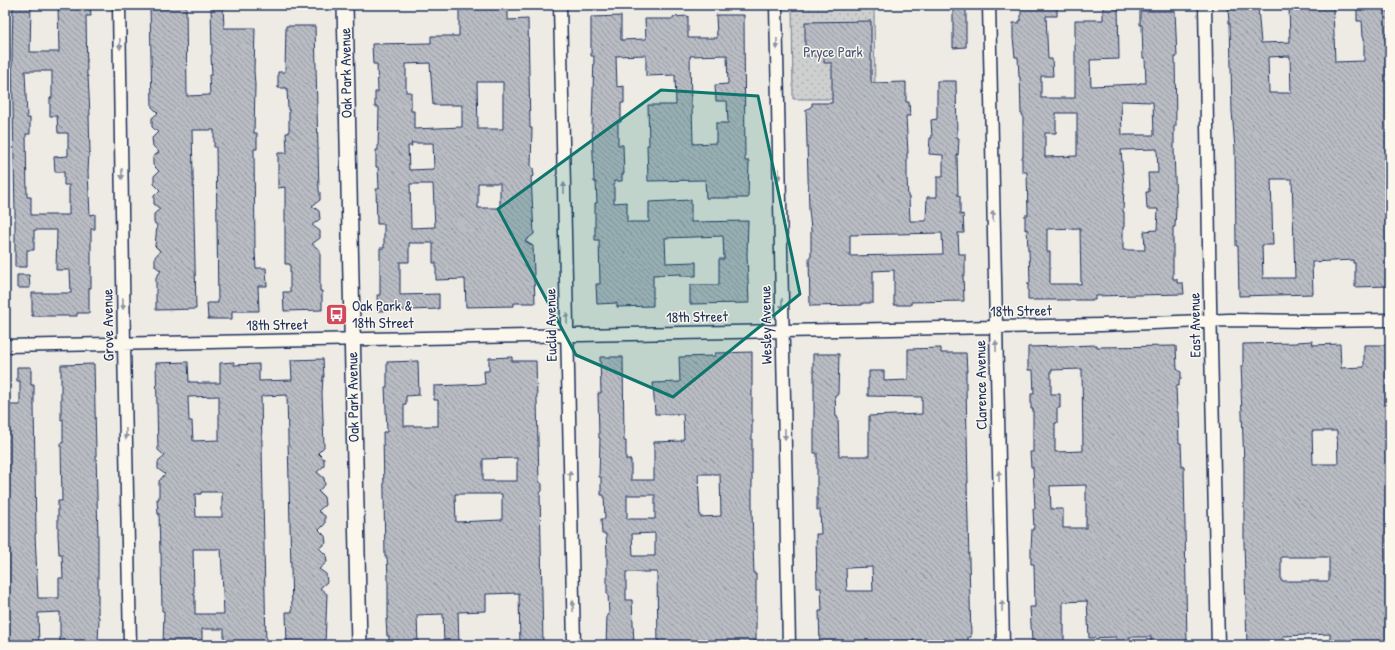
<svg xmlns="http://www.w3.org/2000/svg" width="1395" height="650" viewBox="0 0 1395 650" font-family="'Patrick Hand',sans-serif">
<defs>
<pattern id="park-dots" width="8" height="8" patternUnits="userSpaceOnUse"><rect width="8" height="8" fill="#cecfcf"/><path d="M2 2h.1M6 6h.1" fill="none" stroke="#b0b2b4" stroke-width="1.8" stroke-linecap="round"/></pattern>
<pattern id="building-back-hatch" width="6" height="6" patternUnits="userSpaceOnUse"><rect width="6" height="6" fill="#b9bcc3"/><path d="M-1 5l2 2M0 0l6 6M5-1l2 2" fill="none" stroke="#9699a2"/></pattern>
</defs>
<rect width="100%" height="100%" fill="#eeebe4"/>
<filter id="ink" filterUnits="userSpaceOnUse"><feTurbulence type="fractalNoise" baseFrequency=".025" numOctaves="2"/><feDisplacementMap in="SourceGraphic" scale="8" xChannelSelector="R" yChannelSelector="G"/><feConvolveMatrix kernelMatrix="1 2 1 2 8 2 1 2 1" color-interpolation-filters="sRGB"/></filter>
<g filter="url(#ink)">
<!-- park -->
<path fill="url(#park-dots)" stroke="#747f96" d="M792,5H874L875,99H793Z"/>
<!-- building -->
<path fill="url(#building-back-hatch)" stroke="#1b2f5e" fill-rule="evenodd" d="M13,5H31L30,52H59L58,5H90L91,16H86L87,76H88L90,115H89L90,153H89L88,172L90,215L95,214V229H91V288H89V313H77V316H32V293H71L70,270H56L57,230H34V250H27V267H15V212L12,56ZM25,71H52V98H50V116H57L58,133H68V156L54,157L55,172H64V185H69V215H31V197H27L26,134H30V118H27Z
M150,5H186L187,96L210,95L209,75H212L211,55H212L211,5H223L224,28H255L254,71L255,85L254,133H257V149H254L255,250L256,268H266L267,286H258L259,311H232V319H208L207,303H218L216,147H214V130H192L196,309L156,310V277L161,271L155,266V257L160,251L155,246L157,225L154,223V214L160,209L154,204V196L160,190L154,184V176L159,171L153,165V157L159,152L153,146L152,138L158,132L152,127V118L158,113L152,107Z
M459,5H508V20L528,19L530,128H532L531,167L533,168L534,176L531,177L534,234L525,241L533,246L535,303H514V306L466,307L465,279L436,280V263H433V243H409V262H400V295L439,294V309L378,311L377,295H380V248H384V224H377L376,189H379L378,167H376V150H378L379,107H375V92H378L377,64H373L372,44L431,43V36H459ZM430,63L433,105H462V127L414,129V111H411V92H406V64ZM477,82H503V129H478ZM411,143H433L434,169L409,170L408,146H412ZM478,183H500V208H478ZM410,184H433L435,227L411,228Z
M953,5H966V47L953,48Z
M1021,5H1057V16H1046L1048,59H1052L1053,76H1041V98H1075V20H1103V5H1118L1119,59L1090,60L1091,86L1139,84V83H1146L1145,58H1143L1142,25H1140V11H1175L1177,57H1175L1176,126H1174V149L1176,208L1175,227H1173V279H1177V283H1183L1184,294L1095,296V300H1028V283H1030L1029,250H1028L1027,229L1025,230V215H1028L1027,172H1022V157H1023V114H1021L1020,77H1019L1018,57H1015L1013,38V23H1019V21L1021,20ZM1121,101L1153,102L1154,135H1122ZM1056,113H1077V156L1045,157V133H1056ZM1157,149L1158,173H1148L1149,192H1146L1147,209H1158L1157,230L1144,231L1145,250H1123V227H1124V212H1123L1124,187L1121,150ZM1080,228L1081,284H1050V252H1047V229Z
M1289,5H1304L1305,8H1333L1335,62L1364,61V37H1363L1362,21H1357V7H1388L1390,36H1388V61L1390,103V286L1355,287V263H1353V260L1312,262L1313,294L1239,296L1238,246H1236L1235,149L1232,111L1230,23H1229L1228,9L1258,8L1261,43L1290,42ZM1290,56L1291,93H1269L1268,57ZM1271,179H1292L1295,278H1263L1262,245H1273Z
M716,15H744L745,161H749L748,198H706L705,180L648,181L647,145H649L648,105H676L675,75L646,76V55L616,56L617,87L624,86V103H621V122H618V145H623L624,174H622V181H614V203L627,202V222H649V202L691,200V222L748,221L747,255L749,303L690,304V285H719V259H724L723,236L665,238L666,263L696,262V276H681V274L653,275V306L617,307V303L597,304L596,284H600L599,240H595V203H597L596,182H594L592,126L594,56H591V17L621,16V40L646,39L645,19H673V17L688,16V38H717ZM727,55L728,84L715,85L716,101H727L728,123H716V143L693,144L692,105H691L690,56Z
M871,21V83L906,82V102H909L910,116H906L908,153H907V178L908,197H909L910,221H926L927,197H937V177H943V155L929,154L930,138H932L931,120L937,119V81H956L957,138H959L958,155H957L958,196H960V215L963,214L964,233H958L959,254H965V275H963L964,301L911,302V305H894V270L873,271V303H862V305L810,306L809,257H811V229L809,210L806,110L812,106V103H832V63H824V56H805V22ZM942,233L943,254L850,256V235Z
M286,26H315L319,191L320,192V200L312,206L319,211L320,219L312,225L320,231V238L312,244L320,250V291H322V310L284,311L283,292H290V264H285V187L278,188V153H287L286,133H289V110H288L287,88H278V72H285Z
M17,275H29L30,288H17Z
M1312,341L1313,345L1340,344L1341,368L1364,367V345H1390V645H1330V634L1283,636V645H1247L1244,543V464L1241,389H1242L1241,366H1243V344L1297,343V342ZM1312,431H1337L1338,464H1313ZM1281,557H1329V581H1281Z
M1097,345V347L1176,346L1177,369L1181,372V378L1179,381V386H1176L1177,412H1178L1179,443H1181L1182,467H1184L1187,645H1151V637H1129L1130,645H1116V637L1089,638L1087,601L1063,602V625H1064V645H1037V641H1032L1030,607H1035L1034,564H1031V549L1032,529H1034L1033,509H1035L1033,467H1031L1030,452H1033V409H1031V394H1034L1033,370H1028V347ZM1082,369L1083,451L1055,452V423H1057V408H1060V394H1051V370ZM1086,485V528H1063V509H1051L1050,486Z
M941,348V353H966L967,372H966V387L968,483H967L971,637H968V642L933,643V640L856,642V645H820L819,611H822L821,588H817L816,534H821L820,510H817V453H814V371H813V354H839L838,395H835L836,417H838L839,456H869V416L922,414V397L868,396V378H869V371H884V381L908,380V349ZM872,567L873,591H847L846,568Z
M752,352V512L754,574H756V641H753V645H658L657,572H626V600H632L634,645H606L607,615H609L608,593H607V554L606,534H602L601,519H605L604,495H601V477H599L600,438H599L598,393H601L600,357H623L624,441H626V460H631V480H654V442L682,441V439H684L683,414H655L653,383L680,382L679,357L715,356V353ZM698,474H720L721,516L700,517ZM627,495H655V519H627ZM655,533V556H633L632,534Z
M512,357V361H536L539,481L542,484V491L540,493L543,645H520L519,593L486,594V611L458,612L459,645H444L443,614L417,615L418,645H389V636H387L386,619H388V577L387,557H385L383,432H387L385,387H387V362L418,361L419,395L406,396V404H404V426H438V400H434V386L485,384L484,371H489V358ZM517,458V481H483V459ZM455,494H502V520L456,522Z
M323,359L324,377H323L322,393L324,447L318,453L324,459V466L317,472L324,478L325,485L318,491L324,497L325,505L318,511L325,516V524L319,530L325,536L326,543L319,548L326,555L327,562L319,569L326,574L327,582L320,588L327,594L325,645H287L286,612H292L287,395L262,396L261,397L266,645H224V629H202V645H163L164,611H162L161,553H160L159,514H158L157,499H159V481L165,474L158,469V462L165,456L158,450L156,363L188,362L189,382H198V383H220V363L234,362V365L259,364V381L292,380L291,360ZM219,396V440L193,441L192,421H189L188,397ZM201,492H222V517H196L195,494H201ZM193,549H221L224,614H195V595H194Z
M94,364L98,539V617H99L98,645H60V612L38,613L39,645H5V405H20V381H17V367H31V385H34V405L36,534H35L38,598H59V578H63L62,554H59L58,535V501H62L61,443H63V419L61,420V365Z"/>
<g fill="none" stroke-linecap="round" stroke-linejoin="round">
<defs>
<path id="minor" d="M119,5L124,344L130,645
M560,5L574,645
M776,5L789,645
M989,5L1003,645
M1205,5L1210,303L1218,645
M5,346L1101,325L1229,320L1317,321L1390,320"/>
<path id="tertiary" d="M345,5L359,645"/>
</defs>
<!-- minor casing -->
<use href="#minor" stroke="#1b2f5e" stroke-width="15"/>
<!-- tertiary casing -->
<use href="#tertiary" stroke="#1b2f5e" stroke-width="18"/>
<!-- minor -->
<use href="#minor" stroke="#fbf7ec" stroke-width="12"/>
<!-- tertiary -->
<use href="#tertiary" stroke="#fbf7ec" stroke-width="15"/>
</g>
<!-- one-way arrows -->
<defs><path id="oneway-solid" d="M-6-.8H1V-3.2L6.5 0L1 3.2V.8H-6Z"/></defs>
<g fill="#8b93a5">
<use href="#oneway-solid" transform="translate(120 44) rotate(89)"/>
<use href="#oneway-solid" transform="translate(777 44) rotate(89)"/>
<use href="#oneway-solid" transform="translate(122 174) rotate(89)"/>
<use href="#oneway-solid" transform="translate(779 174) rotate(89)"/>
<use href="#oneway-solid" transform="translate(564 188) rotate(-91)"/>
<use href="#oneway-solid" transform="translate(993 216) rotate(-91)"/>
<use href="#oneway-solid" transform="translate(123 304) rotate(89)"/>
<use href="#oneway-solid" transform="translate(782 304) rotate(89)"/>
<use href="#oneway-solid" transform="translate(567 318) rotate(-91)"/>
<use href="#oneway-solid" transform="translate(996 346) rotate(-91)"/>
<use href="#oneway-solid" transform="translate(126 434) rotate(89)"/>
<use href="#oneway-solid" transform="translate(785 434) rotate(89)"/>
<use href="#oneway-solid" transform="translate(570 476) rotate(-91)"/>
<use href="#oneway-solid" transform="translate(999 476) rotate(-91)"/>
<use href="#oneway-solid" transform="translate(573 606) rotate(-91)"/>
<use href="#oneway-solid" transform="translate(1002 606) rotate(-91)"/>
</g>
</g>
<!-- marked area -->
<path fill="#0f766e" fill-opacity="0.2" stroke="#0f766e" stroke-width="3" stroke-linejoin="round" d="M661,90L758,96L800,294L673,397L576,355L498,209Z"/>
<!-- icons -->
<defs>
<symbol id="bus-square" viewBox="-11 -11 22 22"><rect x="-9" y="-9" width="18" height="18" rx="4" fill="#d1495b" stroke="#fbf7ec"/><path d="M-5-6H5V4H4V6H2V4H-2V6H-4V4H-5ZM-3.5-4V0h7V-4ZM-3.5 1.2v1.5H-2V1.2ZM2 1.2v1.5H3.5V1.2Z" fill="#fff"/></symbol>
</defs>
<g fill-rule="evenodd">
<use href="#bus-square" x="324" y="302" width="25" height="25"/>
</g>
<g text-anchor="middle" stroke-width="3" stroke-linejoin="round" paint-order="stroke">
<!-- park labels -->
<g font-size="15" fill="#48577a" stroke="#fbf7ec">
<text x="833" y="57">Pryce Park</text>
</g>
<!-- street labels -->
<g font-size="15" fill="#1b2f5e" stroke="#fbf7ec">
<text transform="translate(346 73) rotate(-91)" y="5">Oak Park Avenue</text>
<text transform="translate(1021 311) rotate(-1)" y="5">18th Street</text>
<text transform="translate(697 317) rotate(-1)" y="5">18th Street</text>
<text transform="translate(108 325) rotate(-91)" y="5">Grove Avenue</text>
<text transform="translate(277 325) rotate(-1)" y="5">18th Street</text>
<text transform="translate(551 325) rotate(-91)" y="5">Euclid Avenue</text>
<text transform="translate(766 325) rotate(-91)" y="5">Wesley Avenue</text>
<text transform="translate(1195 325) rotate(-91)" y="5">East Avenue</text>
<text transform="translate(981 385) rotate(-91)" y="5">Clarence Avenue</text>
<text transform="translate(353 397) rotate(-91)" y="5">Oak Park Avenue</text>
</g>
<!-- poi labels -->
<g font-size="15" fill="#1b2f5e" stroke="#fbf7ec" text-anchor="start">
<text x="352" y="311">Oak Park &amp;<tspan x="352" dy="17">18th Street</tspan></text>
</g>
</g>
<!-- margin -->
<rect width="1395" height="650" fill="none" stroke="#fbf7ec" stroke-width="20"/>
<rect x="10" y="10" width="1375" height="630" fill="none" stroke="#1b2f5e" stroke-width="1.5" filter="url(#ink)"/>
</svg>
